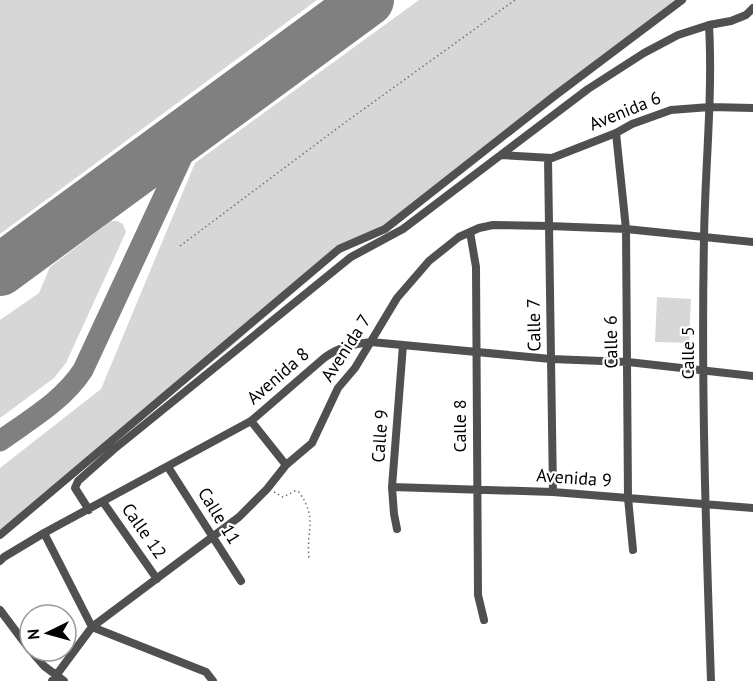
<svg xmlns="http://www.w3.org/2000/svg" width="753" height="681" viewBox="0 0 753 681" font-family="'PT Sans',sans-serif">
<rect width="100%" height="100%" fill="#fff"/>
<!-- green -->
<path fill="#d7d7d7" d="M0,0H317L0,234Z
M419,0H687L389,228L339,252L226,351L0,530V468L101,389L195,163Z
M111,221H117L123,224L126,232L66,363L54,378L0,418V320L39,293L50,267Z
M657,297L691,299L689,343L655,342Z"/>
<g fill="none" stroke-linecap="round" stroke-linejoin="round">
<!-- taxiway -->
<path stroke="#808080" stroke-width="21" d="M0,441C29,420 63,401 83,370L197,125"/>
<!-- runway -->
<path stroke="#808080" stroke-width="52" d="M0,270L368,0"/>
<!-- path -->
<path stroke="#727272" stroke-width="1.5" stroke-dasharray="1.5 3" stroke-linecap="butt" d="M180,246L343,124L515,0
M274,492L283,497L295,491L299,492C318,519 306,529 309,558"/>
<!-- minor -->
<path stroke="#505050" stroke-width="8" d="M709,25C713,96 705,167 704,239C701,386 706,534 711,681
M616,133L626,229L628,498L633,550
M501,155L552,158L616,133L632,124L671,110L710,107L753,108
M548,158L553,492
M470,232L476,267L478,595L484,620
M251,421L286,465
M168,467L241,581
M392,487L553,492L753,508
M103,502L157,579
M89,510L75,488L78,481L113,450L351,257L403,229L588,89L644,53L678,35L709,25L731,21L746,15L753,8
M397,529L394,514L392,487L403,345
M44,533L92,627L206,672L213,681
M0,535L339,249L385,229L553,97L682,0
M0,561L4,557L44,533L251,421L324,358C339,347 353,344 371,342L551,359L628,362L753,376
M0,610L30,650
M31,651L44,666L64,681
M52,681L92,627L239,517L267,489L286,465L312,443L338,388L355,368L397,298L429,261L459,237L479,228L493,225L549,226L626,229L753,242"/>
</g>
<g text-anchor="middle" stroke-width="4.5" stroke-linejoin="round" paint-order="stroke">
<!-- street labels -->
<g font-size="18" fill="#000" stroke="#fff">
<text transform="translate(625 111) rotate(-22)" y="6">Avenida 6</text>
<text transform="translate(534 325) rotate(-91)" y="6">Calle 7</text>
<text transform="translate(611 342) rotate(-91)" y="6">Calle 6</text>
<text transform="translate(346 348) rotate(-57)" y="6">Avenida 7</text>
<text transform="translate(688 353) rotate(-90)" y="6">Calle 5</text>
<text transform="translate(278 376) rotate(-41)" y="6">Avenida 8</text>
<text transform="translate(460 426) rotate(-90)" y="6">Calle 8</text>
<text transform="translate(380 436) rotate(-86)" y="6">Calle 9</text>
<text transform="translate(574 478) rotate(4)" y="6">Avenida 9</text>
<text transform="translate(219 516) rotate(58)" y="6">Calle 11</text>
<text transform="translate(144 531) rotate(55)" y="6">Calle 12</text>
</g>
</g>
<!-- north arrow -->
<g transform="translate(48 633) rotate(265)"><circle r="28" fill="#ffffff" stroke="#999999" stroke-width="1.5"/>
<path d="M0-4.5L10 22L0 15L-10 22Z" fill="#000000"/>
<text y="-9" font-size="16" font-weight="bold" text-anchor="middle" fill="#000000">N</text>
</g>
</svg>
